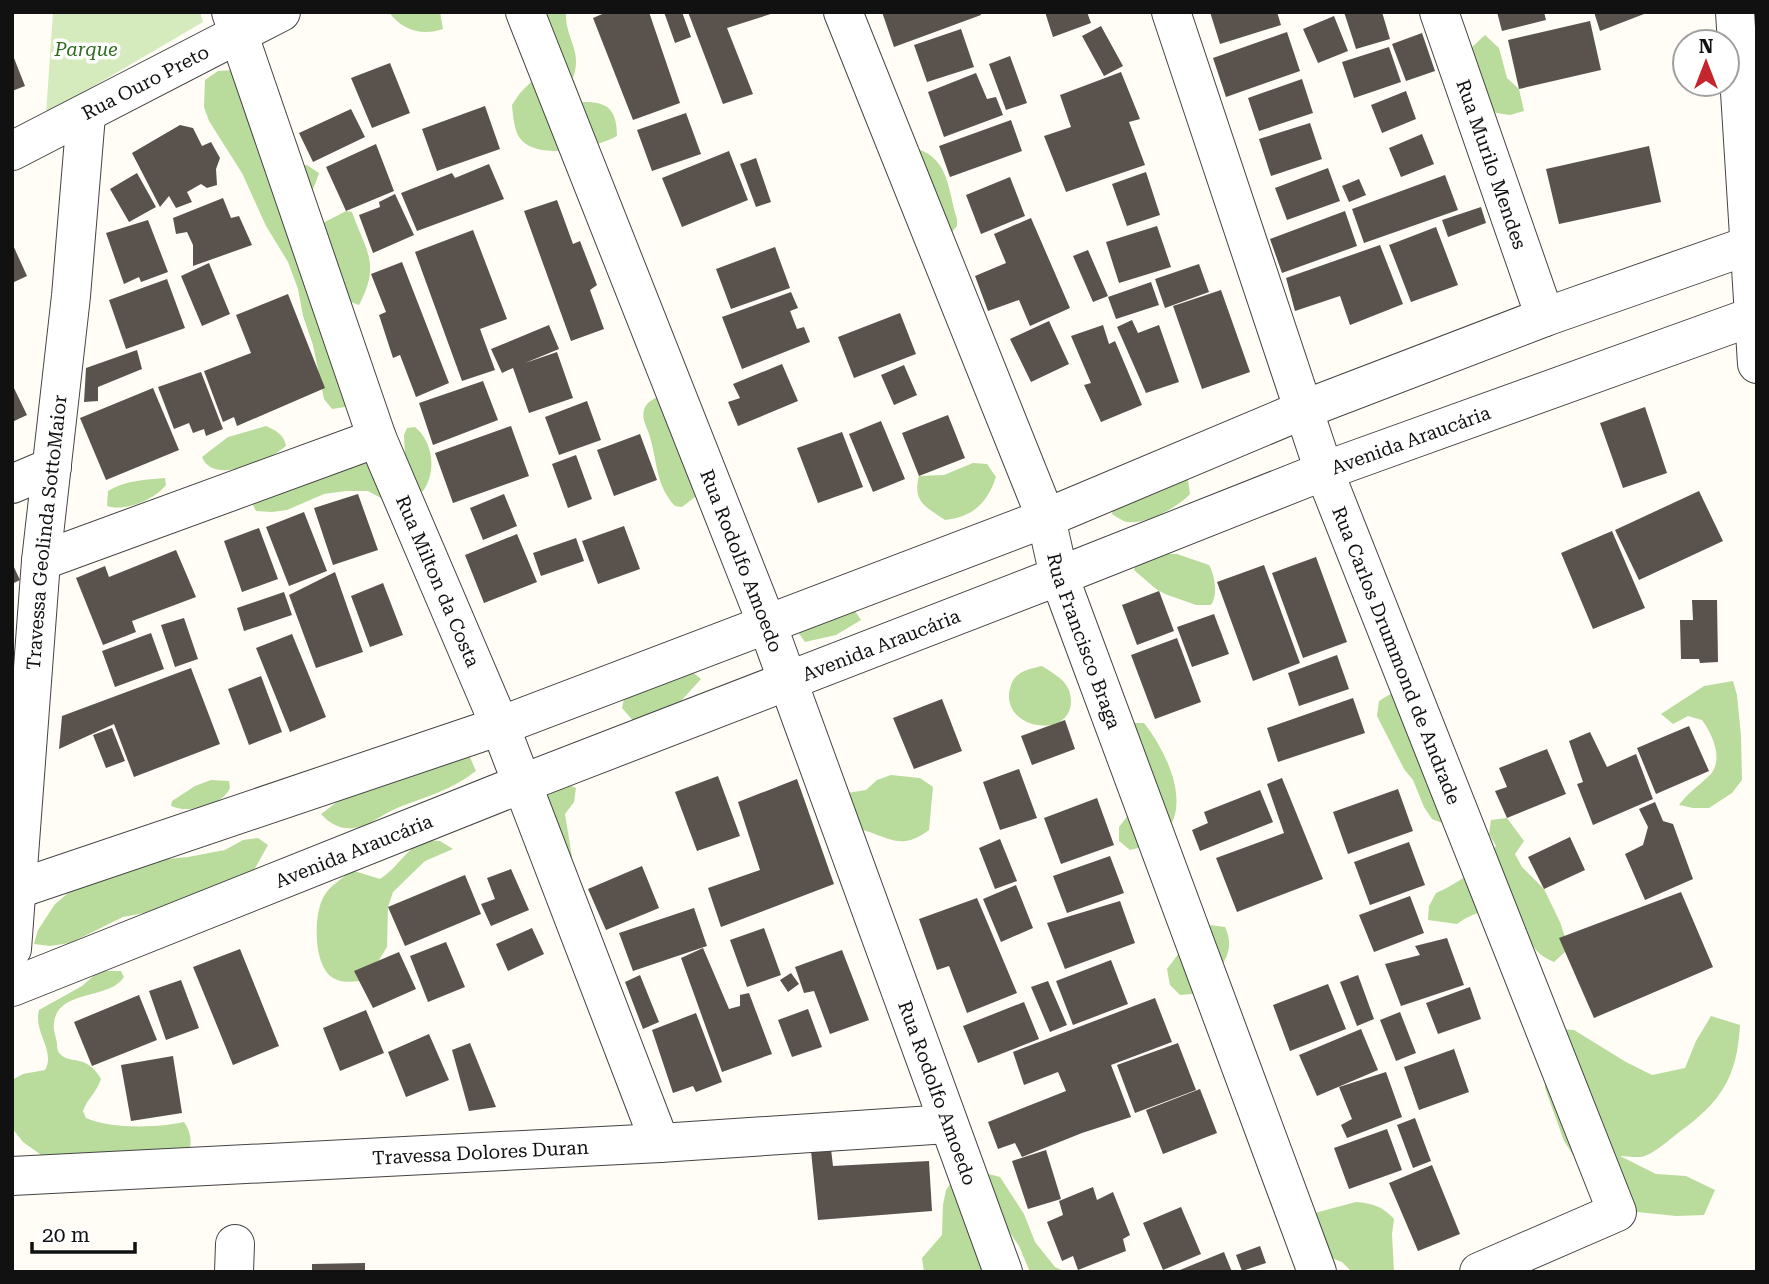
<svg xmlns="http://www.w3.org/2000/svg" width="1769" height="1284" viewBox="0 0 1769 1284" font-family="'Roboto Serif',serif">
<rect width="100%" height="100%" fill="#fffdf5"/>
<!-- green -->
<path fill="#d5ebbd" d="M53,12H200L203,22L46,114Z"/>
<!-- forest -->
<path fill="#b9dc9c" d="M389,12H440L443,29C423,36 402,31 389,12Z
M542,12H566C565,40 583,49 573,78L582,102C608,101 617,110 617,136C596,148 535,162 519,137C514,129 513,115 512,105L520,93L542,71Z
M1485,35L1499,48L1507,78L1519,89L1524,111L1510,115L1496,113L1484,97L1468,51Z
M234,70L291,165H307L319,173L314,187L306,198L321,224L346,211L352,212C366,252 381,263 359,305L345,300L348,392L345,407L332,409L324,399L313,345L303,316L298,289L288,262L266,226L242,173L209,121L204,107L205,80L218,71Z
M918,149C950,160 948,192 957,219V226L948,237Z
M660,395L704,490L682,507L675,506C656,486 657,461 650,437C648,429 641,419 644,410C646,402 654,399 660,395Z
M266,426C276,431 284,434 286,446C270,460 213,486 202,457L228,437Z
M415,427C433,442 437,471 423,491L388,502L368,491H346L324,494L287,510L272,512L256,511L253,505L268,487L287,472L405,456L404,435L407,428Z
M973,463L987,464L996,477C987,504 972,517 945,520C926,507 912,502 919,476L944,475Z
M1170,469L1188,480L1190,494C1178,507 1146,525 1127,522C1122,521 1117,517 1112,514L1115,500Z
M165,478L166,485C154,500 125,512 107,506L108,491C127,480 144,480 165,478Z
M1149,554H1177L1209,565C1215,576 1218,595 1211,605H1196L1165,594L1156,589L1134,570L1135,563Z
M853,608L861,620L836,635L805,642L795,628Z
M1042,666C1057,676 1071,682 1071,702C1070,741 996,729 1011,685C1016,671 1029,669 1042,666Z
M689,669L701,679L680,702L636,724L622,708L625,694Z
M1733,681L1737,695L1741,736L1742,780L1732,793L1709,808H1693L1679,805C1688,793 1697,787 1708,777C1725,762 1713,735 1702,720L1688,716L1673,724L1661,714L1704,686Z
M1392,693L1445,824L1432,819L1424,807L1413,780L1404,769L1377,716L1379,701Z
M1129,723H1144C1176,764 1203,836 1130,850L1119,841V827L1129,814Z
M469,755L476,771C452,790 425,797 397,808C384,813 372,824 359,827C342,831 331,825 321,814L345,796Z
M891,775L920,778L933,787L929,830C895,856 883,829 848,828L835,795L866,790L877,780Z
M211,780L229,781L230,788C222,806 188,814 171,806L172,801L195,786Z
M562,782L576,788L574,802L565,814L572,857L561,865L537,793Z
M1507,818L1524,841L1515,854L1522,867L1544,889L1560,922L1565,937V952L1554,962C1521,948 1534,927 1513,907C1490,909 1475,911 1457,924L1428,920L1429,906L1436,893C1461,882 1480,868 1496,846L1489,834L1491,820Z
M258,838L268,845L254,870L171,908L123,917L70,943L50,946L34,944L38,930L55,904L79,884L158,860L188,857L225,850L243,840Z
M426,840L440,841L453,849L425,861L393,892L388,907L387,947L379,960L367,969L360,981C351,982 341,983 333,978C313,966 313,914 324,896C330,885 342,880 351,870L380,879C400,866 406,848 426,840Z
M1210,925L1225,927C1238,955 1217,967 1206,993L1180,995L1170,985L1167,969L1185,945Z
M99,971H121L124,977C110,1000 57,989 54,1023C53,1030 55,1032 56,1039C58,1044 56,1050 60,1054C71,1065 86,1053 101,1079C97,1092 87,1099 83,1111L86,1118C109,1129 159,1128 184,1122C191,1132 192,1141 189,1153L44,1157L23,1142L12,1128V1080L23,1074L45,1070C56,1051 33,1032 39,1010L82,986Z
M1711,1016L1740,1025C1737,1078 1721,1102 1678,1133C1669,1140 1658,1150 1647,1155C1640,1159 1628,1156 1620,1156L1656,1174L1686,1176L1715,1190L1704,1215L1676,1216L1618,1210L1579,1164L1564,1141L1545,1088V1028L1574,1030L1626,1062L1652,1075L1685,1068L1696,1041Z
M985,1173L1000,1177L1024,1214L1035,1242L1055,1267L1066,1272H1030L1019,1246L1002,1221L1006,1272H924L922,1258L942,1235L943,1205L946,1190L954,1178Z
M1356,1202C1373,1203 1383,1207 1394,1219L1392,1234L1394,1272H1352L1342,1262L1315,1252L1311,1214Z"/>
<!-- building -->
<path fill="#5a524d" d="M607,12H649L680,103L633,120L593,18Z
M664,12H682L691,37L675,43Z
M688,12H777L727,28L753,94L723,104Z
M882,12H980L981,15L894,47Z
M1045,12H1087L1091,23L1053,37Z
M1210,12H1277L1281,25L1220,44Z
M1344,12H1382L1390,39L1356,49Z
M1497,12H1544L1546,20L1502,31Z
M1594,12H1643L1644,14L1600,31Z
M1334,16L1348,51L1318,63L1303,29Z
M1590,21L1601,70L1519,89L1508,40Z
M1101,26L1123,66L1104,76L1082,36Z
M961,29L974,67L927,82L914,45Z
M1287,32L1300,71L1226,97L1213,58Z
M1422,33L1435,71L1406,81L1392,44Z
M1389,47L1401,82L1354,98L1342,62Z
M12,53L25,86L12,91Z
M1010,56L1027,103L1006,110L989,64Z
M390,63L410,113L372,128L351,78Z
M1121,72L1140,119L1129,122L1145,165L1066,192L1044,136L1071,127L1060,95Z
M976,73L987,99L996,97L1003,115L944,137L928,92Z
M1302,79L1313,113L1259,131L1248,98Z
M1406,91L1416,119L1382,133L1371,105Z
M485,106L500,149L437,171L422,129Z
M351,109L365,137L313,162L299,133Z
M686,113L701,154L652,171L637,130Z
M1011,120L1022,151L950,177L939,146Z
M1310,123L1322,159L1271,176L1259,139Z
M180,125L193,128L202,146L211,142L220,158L216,169L217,185L207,188L201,184L187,192L192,202L176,208L169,196L160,207L132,153Z
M1422,134L1434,164L1401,177L1389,148Z
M376,144L394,191L346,211L326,167Z
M1649,146L1661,202L1559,224L1546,169Z
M729,151L748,200L682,227L662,178Z
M756,158L771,202L756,207L740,164Z
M489,164L504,199L417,231L401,193L452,173L455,178Z
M1328,168L1340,201L1287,220L1275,188Z
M1146,172L1160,215L1127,226L1112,184Z
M137,173L156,207L129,222L110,189Z
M1445,175L1458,210L1364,243L1352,209Z
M1010,177L1025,216L981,234L966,195Z
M1359,179L1366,195L1349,202L1342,186Z
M395,194L414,235L373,253L359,215L380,207L379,202Z
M223,198L231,218L239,216L252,245L193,266V245L187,232L176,234L173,218Z
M557,200L573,244L580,241L597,285L590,290L604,329L571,341L524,211Z
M1481,207L1486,223L1448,237L1442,220Z
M1345,211L1357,246L1282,273L1270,239Z
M1031,218L1070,308L1030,326L1019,300L988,311L975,276L1006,263L994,234Z
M148,220L168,272L141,282L139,277L124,284L106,233Z
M1157,226L1171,267L1119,283L1106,242Z
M1436,227L1458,285L1411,302L1389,245Z
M473,230L507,319L480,329L495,370L462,381L415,252Z
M12,243L27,276L12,283Z
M1380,245L1403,304L1350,325L1340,296L1295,311L1286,278Z
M775,247L790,288L731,309L716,269Z
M1088,250L1108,296L1093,302L1073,256Z
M402,262L449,383L416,397L400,355L393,358L379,315L386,312L371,274Z
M209,263L230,314L202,326L181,276Z
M1199,264L1209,292L1165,308L1155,279Z
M167,279L185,328L126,349L109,300Z
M1151,282L1159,305L1116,319L1108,297Z
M1221,290L1250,372L1202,389L1173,306Z
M791,292L798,308L790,311L797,329L804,327L810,342L742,369L722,317Z
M288,294L325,388L237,426L234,417L223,422L204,371L251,353L236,315Z
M900,313L916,354L854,378L838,337Z
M1132,320L1138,333L1159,325L1179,382L1146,393L1117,327Z
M1049,321L1069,364L1031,382L1010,339Z
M549,325L559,349L525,363L557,352L573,398L529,413L513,368L502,373L491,349Z
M1103,325L1109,344L1115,341L1142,405L1101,422L1084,385L1091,383L1071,336Z
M137,350L142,369L98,387V401L84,402L86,368Z
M782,364L798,401L738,426L728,402L740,398L733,384Z
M904,365L917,395L894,405L881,375Z
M201,372L223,429L206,436L204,429L193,433L189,423L174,429L158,387Z
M483,381L498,420L433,445L419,403Z
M12,384L27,415L12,422Z
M153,388L179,450L106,480L80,418Z
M587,401L601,440L559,455L545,417Z
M1645,407L1667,473L1623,488L1600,423Z
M948,415L965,458L919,476L902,433Z
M881,421L905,479L873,492L849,434Z
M511,426L529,476L453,503L435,453Z
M842,432L863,487L818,503L797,448Z
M640,434L657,480L614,496L597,450Z
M576,455L592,499L568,508L552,464Z
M1699,491L1723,541L1639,580L1615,530Z
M358,494L378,550L333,565L314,508Z
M504,494L517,526L483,540L470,508Z
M304,512L327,571L289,586L266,527Z
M624,526L640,569L598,584L582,541Z
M259,528L278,579L242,592L224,541Z
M1612,531L1645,608L1593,629L1561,553Z
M517,534L537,582L484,603L465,555Z
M576,538L584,561L541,576L533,553Z
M176,550L196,597L132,621L136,632L103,645L76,578L105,566L109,577Z
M1316,557L1347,642L1303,658L1272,573Z
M12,563L20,580L12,584Z
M1264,565L1300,663L1253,681L1217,582Z
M335,572L363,652L316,668L289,595Z
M383,583L403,635L370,647L351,596Z
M1159,591L1174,631L1137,645L1122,605Z
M284,592L292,615L244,631L237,608Z
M1692,600H1717L1718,662L1700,663L1699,659H1681L1680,620H1693Z
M1214,614L1229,654L1192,667L1177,627Z
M184,618L198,659L175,667L161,625Z
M151,633L164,669L115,687L102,651Z
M292,634L326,717L290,732L256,648Z
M1177,638L1201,702L1155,719L1131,655Z
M1337,655L1349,689L1299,706L1288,673Z
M191,668L220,744L134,777L114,724L59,749L62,716Z
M261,676L282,732L249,745L228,689Z
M1353,698L1365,733L1278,762L1267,728Z
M942,699L962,751L914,769L893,718Z
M1065,720L1075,749L1032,765L1021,736Z
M1689,726L1709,771L1656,794L1637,748Z
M112,728L125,761L106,768L93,735Z
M1590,732L1607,767L1636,754L1653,799L1593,825L1577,784L1583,782L1569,741Z
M1547,749L1566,794L1507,818L1495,791L1507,787L1499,768Z
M1019,769L1037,818L1000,830L983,782Z
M718,776L740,836L697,851L675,792Z
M1282,778L1323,879L1237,912L1216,858L1284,833L1267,784Z
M797,779L834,884L721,927L708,888L760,870L738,802Z
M1398,789L1413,831L1348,854L1333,812Z
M1260,790L1273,822L1200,851L1192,830L1208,823L1204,812Z
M1097,798L1114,845L1061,864L1044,818Z
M1655,802L1663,821L1673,824L1693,879L1645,900L1625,854L1643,845L1648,827L1639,809Z
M1570,837L1585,870L1544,889L1528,857Z
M1000,839L1017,881L995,889L979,848Z
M1409,842L1425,885L1370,905L1354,862Z
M1110,856L1124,893L1067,913L1053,876Z
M642,866L659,908L606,930L588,889Z
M511,869L529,910L491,926L481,904L495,899L487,878Z
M465,875L481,914L405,946L388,907Z
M1016,885L1033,928L1001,942L983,899Z
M1681,892L1713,967L1594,1018L1559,938Z
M1410,896L1424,933L1374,952L1359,915Z
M977,898L1017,993L967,1013L949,966L937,970L919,919Z
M1120,901L1135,943L1065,969L1047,923Z
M694,908L707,946L633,971L619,933Z
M532,928L544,954L508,971L496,944Z
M764,928L781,975L747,987L730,940Z
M1447,938L1464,985L1401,1006L1385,964L1420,955L1415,946Z
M446,942L465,987L428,1002L410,956Z
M703,948L729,1009L740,1006V995L749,993L772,1054L722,1072L681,958Z
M240,949L279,1046L233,1065L193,967Z
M842,950L869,1020L830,1034L814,991L804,993L795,967Z
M399,952L416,989L373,1008L354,971Z
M1111,960L1128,1004L1073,1025L1056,981Z
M791,973L799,984L788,992L780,980Z
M640,975L659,1022L643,1029L625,982Z
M1358,975L1374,1019L1357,1026L1340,982Z
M181,980L199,1028L166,1040L149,991Z
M1048,981L1067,1025L1050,1032L1031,987Z
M1328,984L1346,1029L1290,1051L1273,1005Z
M1470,987L1481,1019L1438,1034L1426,1003Z
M139,995L157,1040L92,1066L74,1022Z
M1155,998L1172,1042L1111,1065L1131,1117L1082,1133L1022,1157L1015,1143L998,1149L988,1122L1066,1091L1058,1072L1024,1085L1013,1052Z
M1024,1002L1039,1039L978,1063L963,1026Z
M808,1009L822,1047L792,1057L778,1020Z
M366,1010L384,1053L340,1071L323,1028Z
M1400,1012L1416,1053L1396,1061L1380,1020Z
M696,1013L722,1082L696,1092L693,1086L673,1093L652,1030Z
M1361,1029L1378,1070L1317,1096L1299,1055Z
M429,1034L449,1080L406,1097L388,1052Z
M470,1043L496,1107L469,1111L452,1050Z
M1178,1043L1196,1090L1135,1113L1117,1065Z
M1454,1049L1469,1092L1419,1110L1404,1067Z
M173,1056L182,1113L131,1121L121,1065Z
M1386,1072L1402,1117L1347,1138L1341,1125L1352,1119L1339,1087Z
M1200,1089L1217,1133L1163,1154L1146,1110Z
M1415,1118L1431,1161L1413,1168L1397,1125Z
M1387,1129L1402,1170L1349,1189L1334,1148Z
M831,1149L833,1166L929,1161L932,1211L818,1220L811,1151Z
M1046,1150L1061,1199L1028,1209L1012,1161Z
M1432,1165L1460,1234L1418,1251L1389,1183Z
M1093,1187L1097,1200L1113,1192L1130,1235L1123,1239L1126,1251L1078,1270L1073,1256L1062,1261L1047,1222L1063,1215L1059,1201Z
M1181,1207L1201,1254L1163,1270L1143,1223Z
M1260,1246L1266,1263L1242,1271L1236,1255Z
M1224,1252L1232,1272H1175Z
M365,1263V1272H312V1264Z"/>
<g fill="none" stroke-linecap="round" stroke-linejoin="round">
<defs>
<g id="minor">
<path id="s1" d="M231,12L377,438L500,726L660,1143"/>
<path id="s2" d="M525,12L767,624L1003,1272"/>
<path id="s3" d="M843,12L1046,518L1059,576L1317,1272"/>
<path id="s4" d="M1171,12L1324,471L1617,1212L1479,1272"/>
<path id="s5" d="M1439,12L1545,317"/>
<path d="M1735,12L1757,364"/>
<path id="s6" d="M12,151L281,12"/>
<path d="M12,484L52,467"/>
<path d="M41,561L377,438"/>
<path d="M15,890L500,726L1046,518L1305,409L1545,317L1750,245L1757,250"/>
<path id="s7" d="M12,949L41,561L71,296L86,115"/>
<path id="s8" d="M12,987L521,784L1059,576L1324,471L1757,315"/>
<path id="s9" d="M12,1176L660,1143L948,1124"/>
<path d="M234,1272L235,1244"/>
</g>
</defs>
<!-- minor casing -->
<use href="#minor" stroke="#444" stroke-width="40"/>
<!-- minor -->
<use href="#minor" stroke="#fff" stroke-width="38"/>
</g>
<g text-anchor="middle" stroke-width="7" stroke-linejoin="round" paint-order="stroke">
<!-- park labels -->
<g font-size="19" font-style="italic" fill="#2f6b1f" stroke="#fff">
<text x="86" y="56">Parque</text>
</g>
<!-- street labels -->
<g font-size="19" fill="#111" stroke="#fff">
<text dy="7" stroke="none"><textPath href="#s6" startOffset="150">Rua Ouro Preto</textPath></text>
<text dy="7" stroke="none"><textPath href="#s5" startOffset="161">Rua Murilo Mendes</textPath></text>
<text dy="7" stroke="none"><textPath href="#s8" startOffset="1502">Avenida Araucária</textPath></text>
<text dy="7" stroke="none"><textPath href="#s7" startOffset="418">Travessa Geolinda SottoMaior</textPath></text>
<text dy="7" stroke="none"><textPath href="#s2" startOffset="590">Rua Rodolfo Amoedo</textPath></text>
<text dy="7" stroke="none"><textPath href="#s1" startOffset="606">Rua Milton da Costa</textPath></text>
<text dy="7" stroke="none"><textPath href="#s3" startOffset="674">Rua Francisco Braga</textPath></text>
<text dy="7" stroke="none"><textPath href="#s8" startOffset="934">Avenida Araucária</textPath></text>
<text dy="7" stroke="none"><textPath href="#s4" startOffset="682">Rua Carlos Drummond de Andrade</textPath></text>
<text dy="7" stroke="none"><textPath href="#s8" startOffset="368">Avenida Araucária</textPath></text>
<text dy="7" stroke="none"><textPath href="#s2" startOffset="1157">Rua Rodolfo Amoedo</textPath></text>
<text dy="7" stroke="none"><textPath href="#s9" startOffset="469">Travessa Dolores Duran</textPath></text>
</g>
</g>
<!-- border -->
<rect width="1769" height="1284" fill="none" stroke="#111111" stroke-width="28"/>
<!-- north arrow -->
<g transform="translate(1706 63)"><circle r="33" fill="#ffffff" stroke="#a0a0a0" stroke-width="2"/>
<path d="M0-5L12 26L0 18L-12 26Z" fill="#c4262e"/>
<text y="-10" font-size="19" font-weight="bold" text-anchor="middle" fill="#111111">N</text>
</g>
<!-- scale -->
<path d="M32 1242v10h103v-10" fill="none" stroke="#111111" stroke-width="3.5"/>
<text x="42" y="1242" font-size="21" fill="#111111" stroke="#ffffff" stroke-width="5" paint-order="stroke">20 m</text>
</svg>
